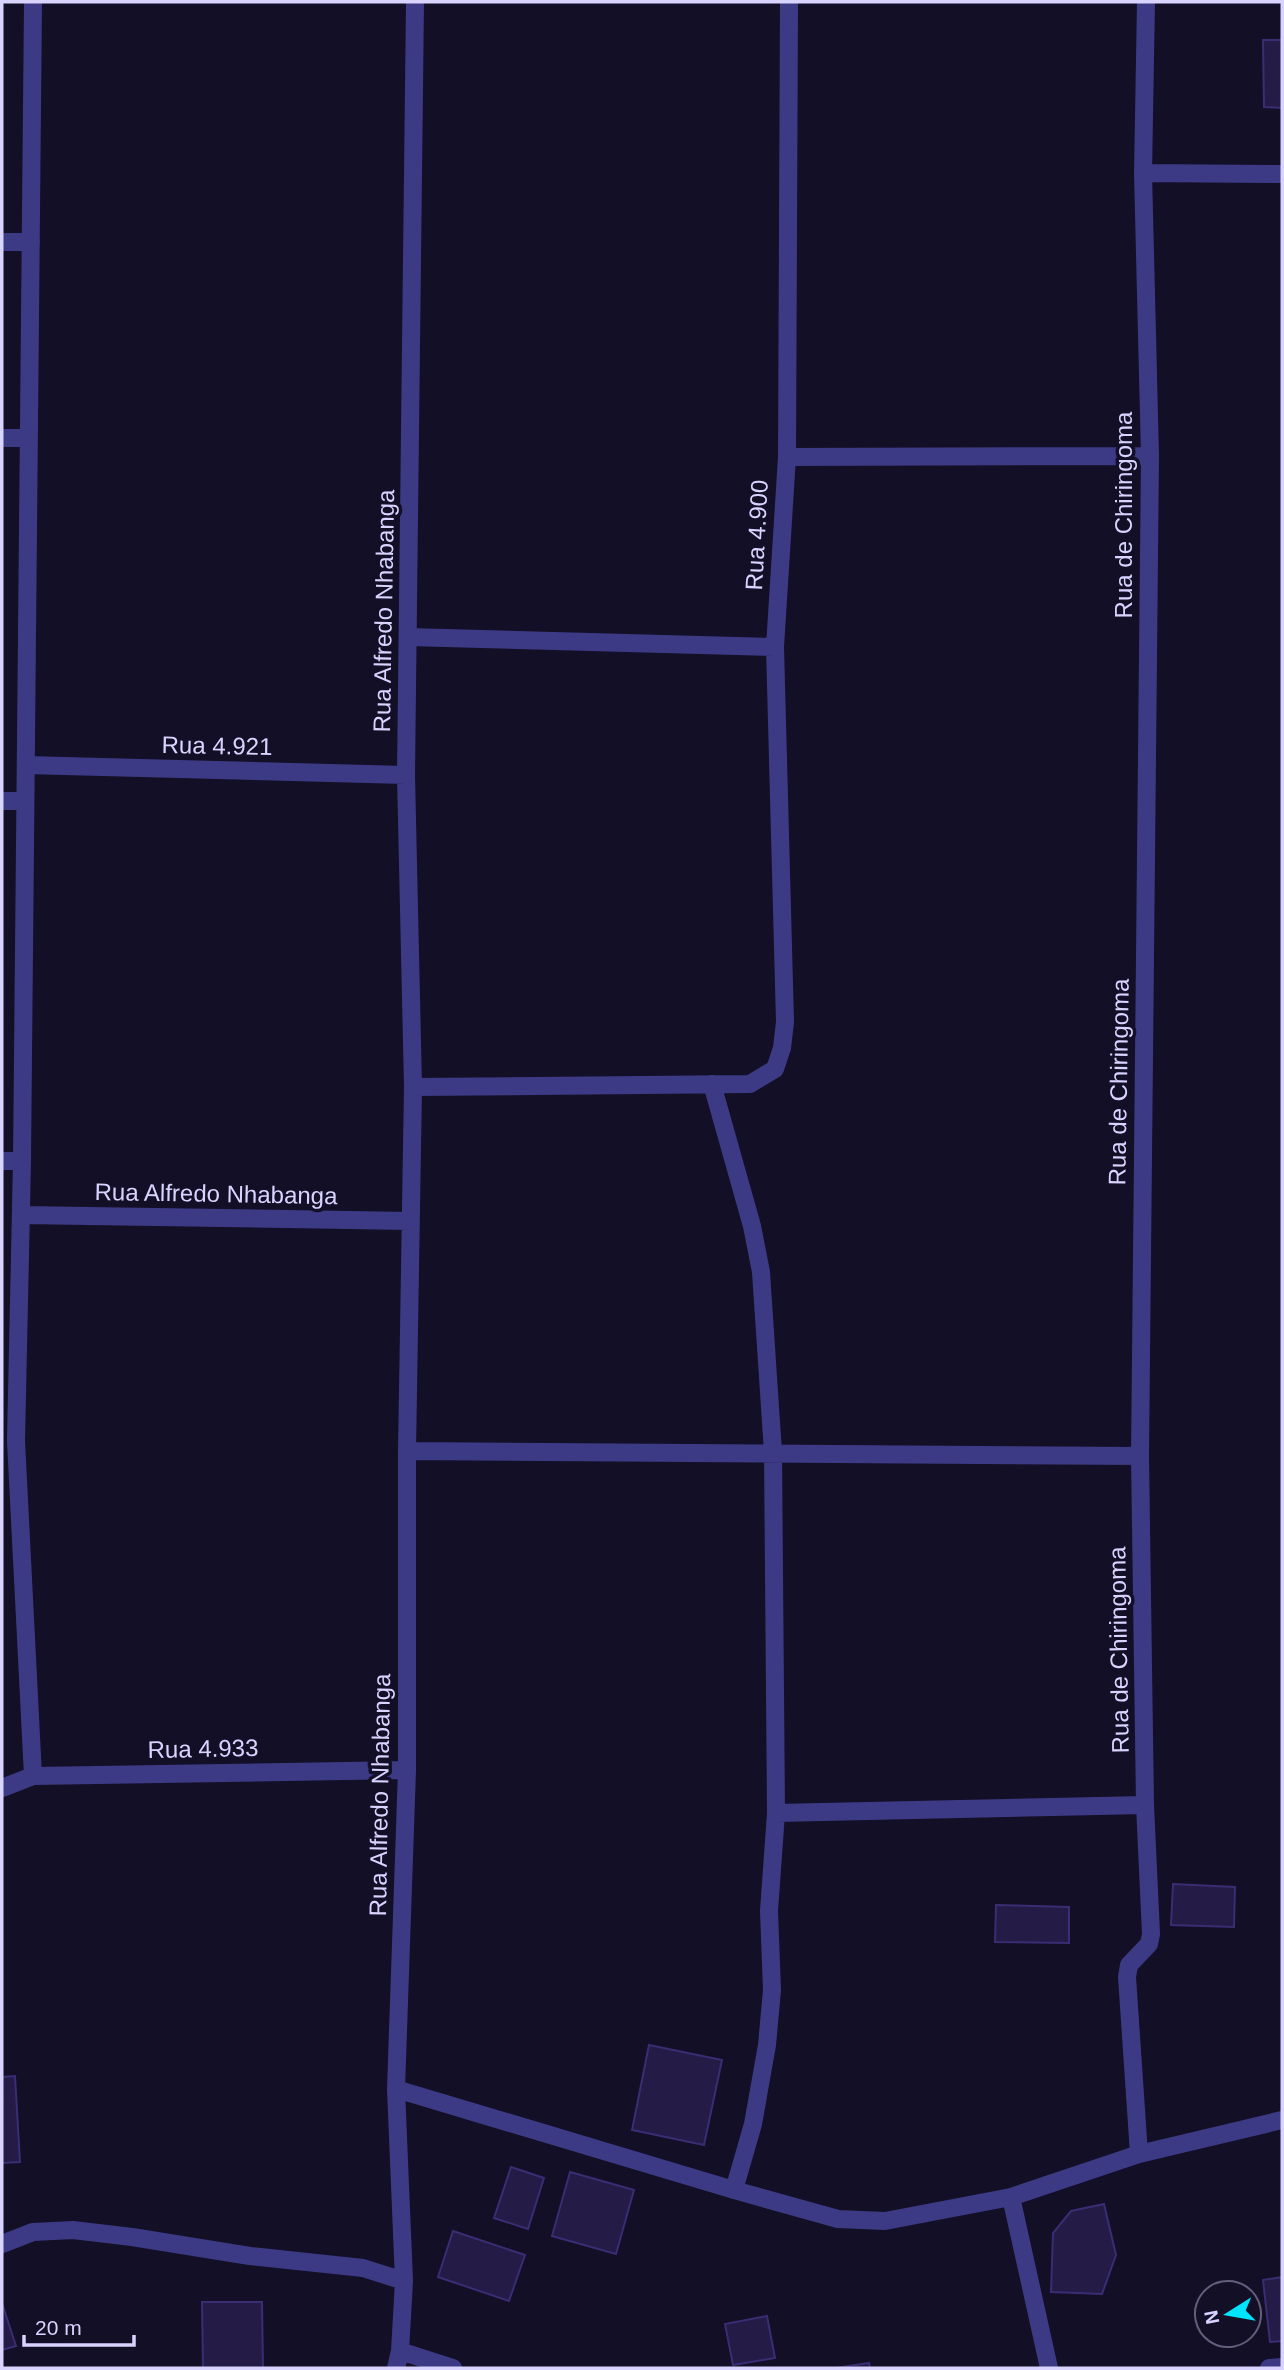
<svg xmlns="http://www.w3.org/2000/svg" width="1284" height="2370" viewBox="0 0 1284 2370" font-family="Arial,sans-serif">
<rect width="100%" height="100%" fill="#130f26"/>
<!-- building -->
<path fill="#241b47" stroke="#3b2d73" stroke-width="2" d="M1263,40H1282V108L1264,107Z
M1173,1884L1235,1887L1234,1927L1171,1925Z
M996,1905L1069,1907V1943L995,1942Z
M649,2045L722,2060L704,2145L632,2130Z
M15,2076L20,2162L2,2163V2077Z
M511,2167L544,2178L528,2229L494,2218Z
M570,2172L634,2190L616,2254L552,2236Z
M1104,2204L1116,2255L1102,2294L1051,2292L1053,2233L1071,2211Z
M453,2231L525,2255L509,2301L438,2277Z
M1282,2277V2341L1270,2342L1263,2280Z
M202,2302H262L263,2368H203Z
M2,2303L16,2346L2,2350Z
M767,2316L775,2358L733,2365L725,2324Z
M869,2363L870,2368H836Z"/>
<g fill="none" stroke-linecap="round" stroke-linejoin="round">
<!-- street -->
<path stroke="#3d3a85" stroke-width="18" d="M1143,173L1282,174
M2,242H31
M2,438H29
M787,457L1150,456
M408,637L775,647
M26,765L406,775
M2,801H24
M712,1084L752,1226L761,1272L773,1452L776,1813L769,1911L772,1990L767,2045L753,2124L734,2190
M413,1087L750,1084L775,1069L782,1048L785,1022L775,647L787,457L789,2
M2,1161H22
M21,1215L411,1221
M407,1451L1140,1456
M33,1776L16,1441L22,1161L33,2
M2,1788L33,1776L407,1770
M776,1813L1145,1805
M396,2089L734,2190L838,2219L885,2221L1011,2197L1139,2154L1282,2120
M1139,2154L1127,1977L1129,1965L1149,1944L1151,1934L1145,1805L1140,1456L1150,456L1143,173L1146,2
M1011,2197L1049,2368
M2,2244L33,2232L73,2230L132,2237L250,2256L363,2268L404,2281
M400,2351L453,2368
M396,2368L400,2351L404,2281L396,2089L407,1770V1451L413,1087L406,775L415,2
M1269,2368L1282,2367"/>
</g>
<g text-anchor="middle" stroke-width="7" stroke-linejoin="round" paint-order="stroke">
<!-- street labels -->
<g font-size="24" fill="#d9d4ff" stroke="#130f26">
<text transform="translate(1124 515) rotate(-90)" y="8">Rua de Chiringoma</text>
<text transform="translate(757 535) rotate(-87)" y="8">Rua 4.900</text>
<text transform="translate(384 611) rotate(-89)" y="8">Rua Alfredo Nhabanga</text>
<text transform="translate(217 746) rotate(1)" y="8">Rua 4.921</text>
<text transform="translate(1119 1082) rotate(-89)" y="8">Rua de Chiringoma</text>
<text transform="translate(216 1194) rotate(1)" y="8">Rua Alfredo Nhabanga</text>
<text transform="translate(1119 1650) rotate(-91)" y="8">Rua de Chiringoma</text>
<text transform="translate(203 1749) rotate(-1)" y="8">Rua 4.933</text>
<text transform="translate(380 1795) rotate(-89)" y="8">Rua Alfredo Nhabanga</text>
</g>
</g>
<!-- border -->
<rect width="1284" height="2370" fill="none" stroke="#d9d4ff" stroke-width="7"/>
<!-- north arrow -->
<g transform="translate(1228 2314) rotate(259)"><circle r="33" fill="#130f26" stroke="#625e7d" stroke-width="2"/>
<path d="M0-5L12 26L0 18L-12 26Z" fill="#00e5ff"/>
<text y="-10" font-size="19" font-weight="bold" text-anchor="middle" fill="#d9d4ff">N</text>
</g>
<!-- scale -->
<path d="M24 2335v10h110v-10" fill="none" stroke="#d9d4ff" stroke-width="3.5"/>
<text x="35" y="2335" font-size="21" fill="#d9d4ff" stroke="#130f26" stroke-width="5" paint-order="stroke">20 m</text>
</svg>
